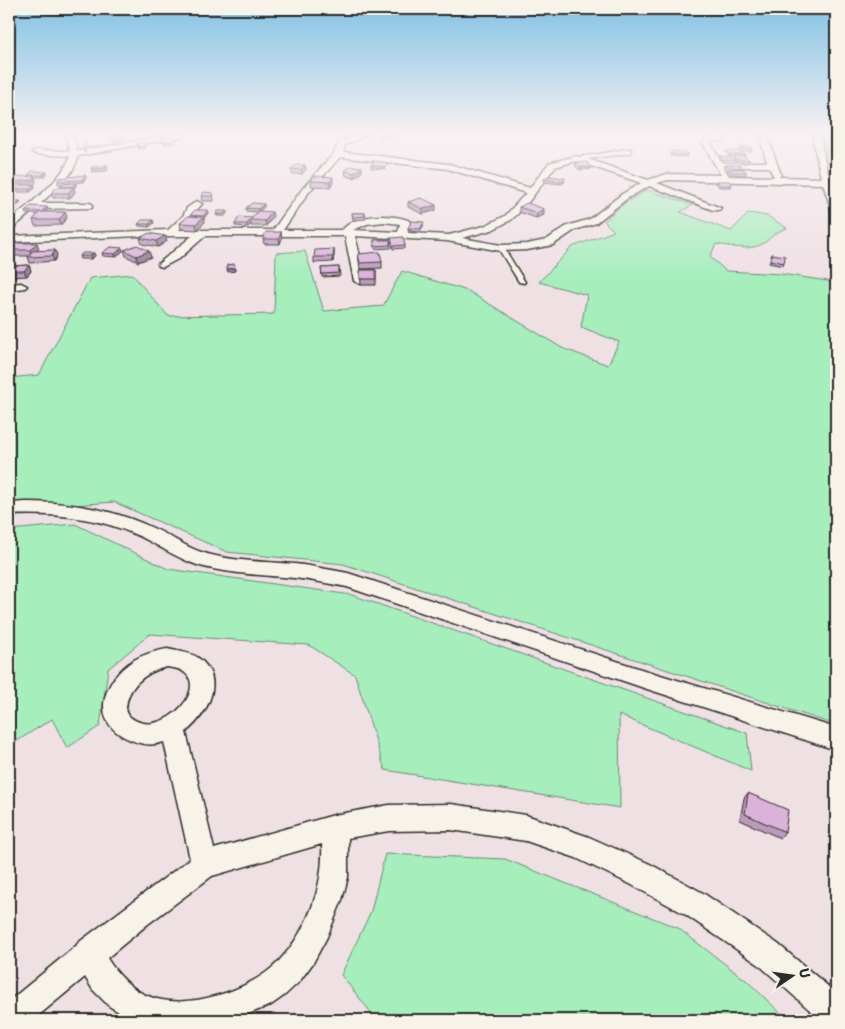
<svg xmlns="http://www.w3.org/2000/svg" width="845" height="1029" viewBox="0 0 845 1029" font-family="'Shantell Sans',sans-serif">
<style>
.green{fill:#a6eebc;stroke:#688c74}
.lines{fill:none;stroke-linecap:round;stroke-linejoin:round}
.lane-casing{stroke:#2b2b2b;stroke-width:3}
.street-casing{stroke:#2b2b2b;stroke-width:3}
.lane{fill:#f7f3e8;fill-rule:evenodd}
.street{fill:#f7f3e8;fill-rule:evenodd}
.wall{fill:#bc9abb;stroke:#2b2b2b}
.shaded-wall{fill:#997d99;stroke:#2b2b2b}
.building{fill:#dbb3da;stroke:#2b2b2b}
</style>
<rect width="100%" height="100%" fill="#efe0e4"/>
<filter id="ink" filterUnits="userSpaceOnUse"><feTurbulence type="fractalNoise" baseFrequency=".02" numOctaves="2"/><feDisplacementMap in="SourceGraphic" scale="10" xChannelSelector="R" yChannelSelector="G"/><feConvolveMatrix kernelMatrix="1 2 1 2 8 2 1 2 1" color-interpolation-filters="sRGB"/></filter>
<g filter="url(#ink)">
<path class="green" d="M 823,135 L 836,135 L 836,196 Z
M 647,190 L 693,205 L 680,212 L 731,231 L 749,213 L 767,216 L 787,228 C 772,233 771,240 760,245 C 747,251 730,246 716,244 L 710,257 L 726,271 L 781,274 L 834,282 L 836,300 L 836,725 L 343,564 L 227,552 L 114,502 L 9,510 L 9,378 L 39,375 L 90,278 L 132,274 L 168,316 L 274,314 L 276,253 L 305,251 L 324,311 L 383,306 L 402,271 L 468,291 L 562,348 L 608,365 L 619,342 L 581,327 L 587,295 L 539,282 L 572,247 L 614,231 L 604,221 L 626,202 Z
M 75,524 L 168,569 L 352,595 L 747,733 L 751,771 L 619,715 L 620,808 L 385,770 L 355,675 L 309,645 L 150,634 L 108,669 L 100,726 L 67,748 L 52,719 L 9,746 L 9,530 Z
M 385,854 L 505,859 L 678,928 L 747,981 L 788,1020 L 377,1020 L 341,975 L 371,911 Z"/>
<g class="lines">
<g class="lane-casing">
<path id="lane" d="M 501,246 L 504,248 L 525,282 L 524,283 L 519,282 L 498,248 Z"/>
</g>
<g class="street-casing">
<path id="street" d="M 65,135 L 73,135 L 77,151 L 171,135 L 187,135 L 183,137 L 78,156 C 75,175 54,191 41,203 L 89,203 L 92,204 L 92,208 L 35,209 L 13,228 L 9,229 L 9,221 C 27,206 64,179 70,156 L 36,154 L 32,152 L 36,150 L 70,151 Z
M 357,135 L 367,135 L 345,145 L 343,152 L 449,164 L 530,188 L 549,163 L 576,156 L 580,157 L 628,149 L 631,149 L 631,153 L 588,159 L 648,180 L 667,174 L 721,175 L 703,144 L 706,137 L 716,137 L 715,135 L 723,135 L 727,139 L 723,141 L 712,141 L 711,144 L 721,162 L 767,162 L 759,135 L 767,135 L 781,175 L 779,177 L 821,178 L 812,135 L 820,135 L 826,167 L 836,195 L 836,211 L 831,208 L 823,184 L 668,180 L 657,183 L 721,208 L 719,210 L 713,210 L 649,186 L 628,198 L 596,223 L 575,230 L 553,245 L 527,250 L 501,251 L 447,241 L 355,236 L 366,281 L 360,284 L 354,281 L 345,236 L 205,236 L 180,258 L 163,267 L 159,266 L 158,264 L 192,236 L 140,236 L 9,242 L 9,236 L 168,230 L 183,216 L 187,208 L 197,201 L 202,204 L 179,230 L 273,230 L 303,188 L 334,153 L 339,142 ZM 340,157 L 448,169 L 526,193 L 505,216 L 484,226 L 449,235 L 408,233 L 410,222 L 408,220 C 389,214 357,213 342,230 L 283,230 L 309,192 ZM 576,161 L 641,183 L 622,194 L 590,219 L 567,226 L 546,240 L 527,244 L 501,245 L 462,238 L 492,230 L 511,220 L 523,209 L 555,167 ZM 724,167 L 769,167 L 774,177 L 729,176 ZM 384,222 L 400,224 L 398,232 L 353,230 L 367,224 Z
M 21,283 L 27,286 L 25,288 L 9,290 L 9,284 Z
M 26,502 C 70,502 113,509 153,528 C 169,535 184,546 201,552 C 231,562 264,561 295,564 C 313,566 330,570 348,573 L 644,670 L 836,728 L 836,750 L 644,688 L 347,587 C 330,584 312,580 294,578 C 263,575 231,574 200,566 C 178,559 160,546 139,536 C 97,517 54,513 9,515 L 9,503 Z
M 167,649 C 176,651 189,652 197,657 C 227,678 208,714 186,732 L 214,849 L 334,815 L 389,805 L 451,804 L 526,815 L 589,837 L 650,864 L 703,893 L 778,944 L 836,993 L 836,1020 L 821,1020 L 758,964 L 683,913 L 630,884 L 576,858 L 526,841 L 451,830 L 389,831 L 348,838 L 348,877 L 342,900 L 327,937 L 313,963 L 299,982 L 285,995 L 271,1005 L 233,1020 L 132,1020 L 109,1006 L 93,990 L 85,977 L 33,1020 L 9,1020 L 9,1001 L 76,946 L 78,943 L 190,859 L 164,742 C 153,746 142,745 131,740 C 88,724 102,680 134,660 C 144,654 156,651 167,649 ZM 167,667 C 172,668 178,668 182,671 C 213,688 156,747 126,713 C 125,688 144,672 167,667 ZM 322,844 C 324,886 308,931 278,962 C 252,990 185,1012 148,996 C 132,990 116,973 107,958 L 148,924 L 212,876 Z"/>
</g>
<use href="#lane" class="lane"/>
<use href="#street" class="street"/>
</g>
<path class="wall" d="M 378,135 L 397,135 L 393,138 L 378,136 Z
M 740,148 L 752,149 L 751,151 L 740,151 Z
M 726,151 L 745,154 L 744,156 L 749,160 L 748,163 L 738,163 L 734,158 L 735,156 L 729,156 L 726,153 Z
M 670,154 L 687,155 L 686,157 L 670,156 Z
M 720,156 L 735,160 L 735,163 L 722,162 L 720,159 Z
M 576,163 L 591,169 L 580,170 L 575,166 Z
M 305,165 L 306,170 L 302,174 L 292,174 L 291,169 Z
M 371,165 L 388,165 L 384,169 L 371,168 Z
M 725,165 L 742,168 L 742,169 L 746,172 L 746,175 L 731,174 L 729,171 L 729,170 L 726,170 L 724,167 Z
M 345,171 L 362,172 L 354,178 L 346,176 Z
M 47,172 L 47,174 L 43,177 L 35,177 L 36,181 L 34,185 L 35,188 L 30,192 L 12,192 L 11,189 L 15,186 L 13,182 L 28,176 L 28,175 Z
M 85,175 L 86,178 L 83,182 L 75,183 L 76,185 L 74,189 L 75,192 L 70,198 L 53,198 L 51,193 L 71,183 L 58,184 L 58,181 Z
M 544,179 L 565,181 L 562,184 L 544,182 Z
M 311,181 L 333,182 L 330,187 L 311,186 Z
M 717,181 L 732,185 L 731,187 L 719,187 L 716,183 Z
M 213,193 L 214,201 L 202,201 L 201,196 Z
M 9,200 L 21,203 L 15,207 L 9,206 Z
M 408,202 L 436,210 L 423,214 L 408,207 Z
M 264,207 L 259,211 L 273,217 L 266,226 L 251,226 L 251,223 L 248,227 L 235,226 L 235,224 L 252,218 L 257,212 L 246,211 L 246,208 Z
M 519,207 L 544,215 L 536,218 L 519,212 Z
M 48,209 L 45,212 L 65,212 L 67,217 L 61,225 L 35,226 L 33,220 L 38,214 L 26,214 L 25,211 Z
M 208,210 L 208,213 L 204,218 L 205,222 L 197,230 L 181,229 L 180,223 L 190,216 L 190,215 Z
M 227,211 L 227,213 L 225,216 L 217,216 L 216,214 Z
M 352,213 L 365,213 L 366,219 L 353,220 Z
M 154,223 L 149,227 L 139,226 L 138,224 Z
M 424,225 L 420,232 L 408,231 L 408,228 Z
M 281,232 L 282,238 L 280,244 L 264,244 L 263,239 Z
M 165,236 L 167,241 L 158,247 L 142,244 L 140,238 Z
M 391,238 L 405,245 L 405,248 L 393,249 Z
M 374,240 L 390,240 L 391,248 L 375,249 Z
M 39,248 L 37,251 L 55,250 L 57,255 L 54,261 L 30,263 L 28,257 L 29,256 L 13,256 L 10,250 Z
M 122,248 L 123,251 L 115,257 L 103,256 L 102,253 Z
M 334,249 L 334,255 L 333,262 L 314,263 L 314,257 Z
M 124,250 L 151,257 L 138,262 L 126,256 Z
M 94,253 L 95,256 L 91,259 L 80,259 L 79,256 Z
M 358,254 L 382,262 L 382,268 L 360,269 Z
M 772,254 L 784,263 L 783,266 L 769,263 Z
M 29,265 L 31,271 L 27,276 L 9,277 L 9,266 Z
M 339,267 L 340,276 L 322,277 L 321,268 Z
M 360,270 L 376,270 L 376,285 L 361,285 Z
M 748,793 L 785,832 L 780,838 L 740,820 L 744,798 Z"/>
<path class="shaded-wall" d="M 124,137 L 125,139 L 114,142 L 113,140 Z
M 175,141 L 176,143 L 163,144 L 162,142 Z
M 145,146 L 146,148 L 138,149 L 138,147 Z
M 388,163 L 388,165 L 384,169 L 384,167 Z
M 107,165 L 108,168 L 107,171 L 92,172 L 91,169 Z
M 305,165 L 306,170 L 302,174 L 301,170 Z
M 362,167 L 362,172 L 354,178 L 354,173 Z
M 580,167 L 591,167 L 591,169 L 580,170 Z
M 47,172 L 47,174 L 43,177 L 42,175 Z
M 85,175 L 86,178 L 83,182 L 82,180 Z
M 34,176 L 36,181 L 34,185 L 35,188 L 30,192 L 29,189 L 15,187 L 13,182 Z
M 333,177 L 333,182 L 330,187 L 330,182 Z
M 75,183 L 76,185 L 74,189 L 75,192 L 70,198 L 68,193 Z
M 20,201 L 21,203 L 15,207 L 14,204 Z
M 264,204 L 264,207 L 258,212 L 258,209 Z
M 436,205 L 436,210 L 423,214 L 423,209 Z
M 15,207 L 16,210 L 11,212 L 10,210 Z
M 47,207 L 48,209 L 42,214 L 41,212 Z
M 544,209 L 544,215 L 536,218 L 537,213 Z
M 208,210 L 208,213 L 204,218 L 205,222 L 197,230 L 196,224 L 203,218 L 203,216 Z
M 65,212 L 67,217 L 61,225 L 59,220 Z
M 272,212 L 273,217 L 266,226 L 265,221 Z
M 153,220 L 154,223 L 149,227 L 149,224 Z
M 250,220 L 251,223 L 248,227 L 247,224 Z
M 281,232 L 282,238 L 280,244 L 279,239 Z
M 165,236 L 167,241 L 158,247 L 156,241 Z
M 37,243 L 39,248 L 32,256 L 30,250 Z
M 122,248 L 123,251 L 115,257 L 115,254 Z
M 334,249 L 334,255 L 333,262 L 333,257 Z
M 55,250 L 57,255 L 54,261 L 52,256 Z
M 149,251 L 151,257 L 138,262 L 136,256 Z
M 94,253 L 95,256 L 91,259 L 90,256 Z
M 29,265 L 31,271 L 27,276 L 24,271 Z
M 235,268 L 235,271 L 228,272 L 227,269 Z
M 10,297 L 13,303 L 9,312 L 9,300 Z"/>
<path class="building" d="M 121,135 L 124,137 L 113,140 L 109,137 Z
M 174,137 L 175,141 L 162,142 L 162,138 Z
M 145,142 L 145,146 L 138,147 L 137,143 Z
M 87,143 L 85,153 L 84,153 L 83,144 Z
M 740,146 L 750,146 L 752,149 L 740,148 Z
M 671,151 L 687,152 L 687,155 L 671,154 Z
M 726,151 L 741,151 L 745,154 L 730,154 Z
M 735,155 L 745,156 L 749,160 L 739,160 Z
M 720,156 L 732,157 L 735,160 L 723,160 Z
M 375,161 L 388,163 L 384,167 L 371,165 Z
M 587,162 L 591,167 L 580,167 L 576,163 Z
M 107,165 L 107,168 L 91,169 L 92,167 Z
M 296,165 L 305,165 L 301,170 L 291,169 Z
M 725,165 L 740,165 L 742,168 L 727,167 Z
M 350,166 L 362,167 L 354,173 L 345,171 Z
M 730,169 L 744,169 L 746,172 L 732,172 Z
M 32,171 L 47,172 L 42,175 L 28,175 Z
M 85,175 L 82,180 L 58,181 L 59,178 Z
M 34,176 L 33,180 L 13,182 L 16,177 Z
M 315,176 L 333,177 L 330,182 L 311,181 Z
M 547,176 L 565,178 L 563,182 L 544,179 Z
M 717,181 L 729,181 L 732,185 L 720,185 Z
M 75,183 L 74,186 L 61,187 L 62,184 Z
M 17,185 L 34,185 L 29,189 L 11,189 Z
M 57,187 L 73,187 L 68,193 L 51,193 Z
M 204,192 L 213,193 L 213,196 L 201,196 Z
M 421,198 L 436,205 L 423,209 L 408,202 Z
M 9,200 L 20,201 L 14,204 L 9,204 Z
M 252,203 L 264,204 L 258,209 L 246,208 Z
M 527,203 L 544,209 L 537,213 L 519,207 Z
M 9,206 L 15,207 L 10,210 L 9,209 Z
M 31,206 L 47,207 L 41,212 L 25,211 Z
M 195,210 L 208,210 L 203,216 L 190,215 Z
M 218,211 L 227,211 L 224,214 L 216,214 Z
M 258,211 L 272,212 L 265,221 L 250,220 Z
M 40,212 L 65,212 L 59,220 L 33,220 Z
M 352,213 L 365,213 L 365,216 L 353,217 Z
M 188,216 L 204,217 L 196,224 L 180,223 Z
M 239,217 L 252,218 L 247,224 L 235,224 Z
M 142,220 L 153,220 L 149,224 L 138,224 Z
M 412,221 L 424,222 L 420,229 L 408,228 Z
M 266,232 L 281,232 L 279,239 L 263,239 Z
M 149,233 L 165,236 L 156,241 L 140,238 Z
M 403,237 L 405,245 L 393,246 L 391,238 Z
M 374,240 L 390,240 L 390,245 L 374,246 Z
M 17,243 L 37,243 L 30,250 L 10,250 Z
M 137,245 L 149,251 L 136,256 L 124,250 Z
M 110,247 L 122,248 L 115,254 L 102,253 Z
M 334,249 L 333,257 L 314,257 L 315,250 Z
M 55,250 L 52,256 L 28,257 L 32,251 Z
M 380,252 L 382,262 L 360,263 L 358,254 Z
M 83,253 L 94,253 L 90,256 L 79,256 Z
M 772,254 L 785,256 L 784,263 L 770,260 Z
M 234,264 L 235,268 L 227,269 L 227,265 Z
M 29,265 L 24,271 L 9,271 L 9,266 Z
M 339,267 L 339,273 L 322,274 L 321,268 Z
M 360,270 L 376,270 L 376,279 L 360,279 Z
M 748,793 L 788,810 L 785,832 L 745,814 Z"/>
</g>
<linearGradient id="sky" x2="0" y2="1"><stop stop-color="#81c2e4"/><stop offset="0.48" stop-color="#f8f1f3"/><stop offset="1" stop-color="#f8f1f3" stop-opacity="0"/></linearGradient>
<rect width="845" height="279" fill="url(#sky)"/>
<rect width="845" height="1029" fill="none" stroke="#f7f3e8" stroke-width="30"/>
<rect x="15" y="15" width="815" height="999" fill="none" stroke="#2b2b2b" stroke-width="2" filter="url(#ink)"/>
<g transform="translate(792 976) rotate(77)" stroke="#f7f3e8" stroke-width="4" paint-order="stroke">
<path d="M0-4L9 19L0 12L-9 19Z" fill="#2b2b2b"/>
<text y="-8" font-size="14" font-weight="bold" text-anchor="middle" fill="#2b2b2b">U</text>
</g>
</svg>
